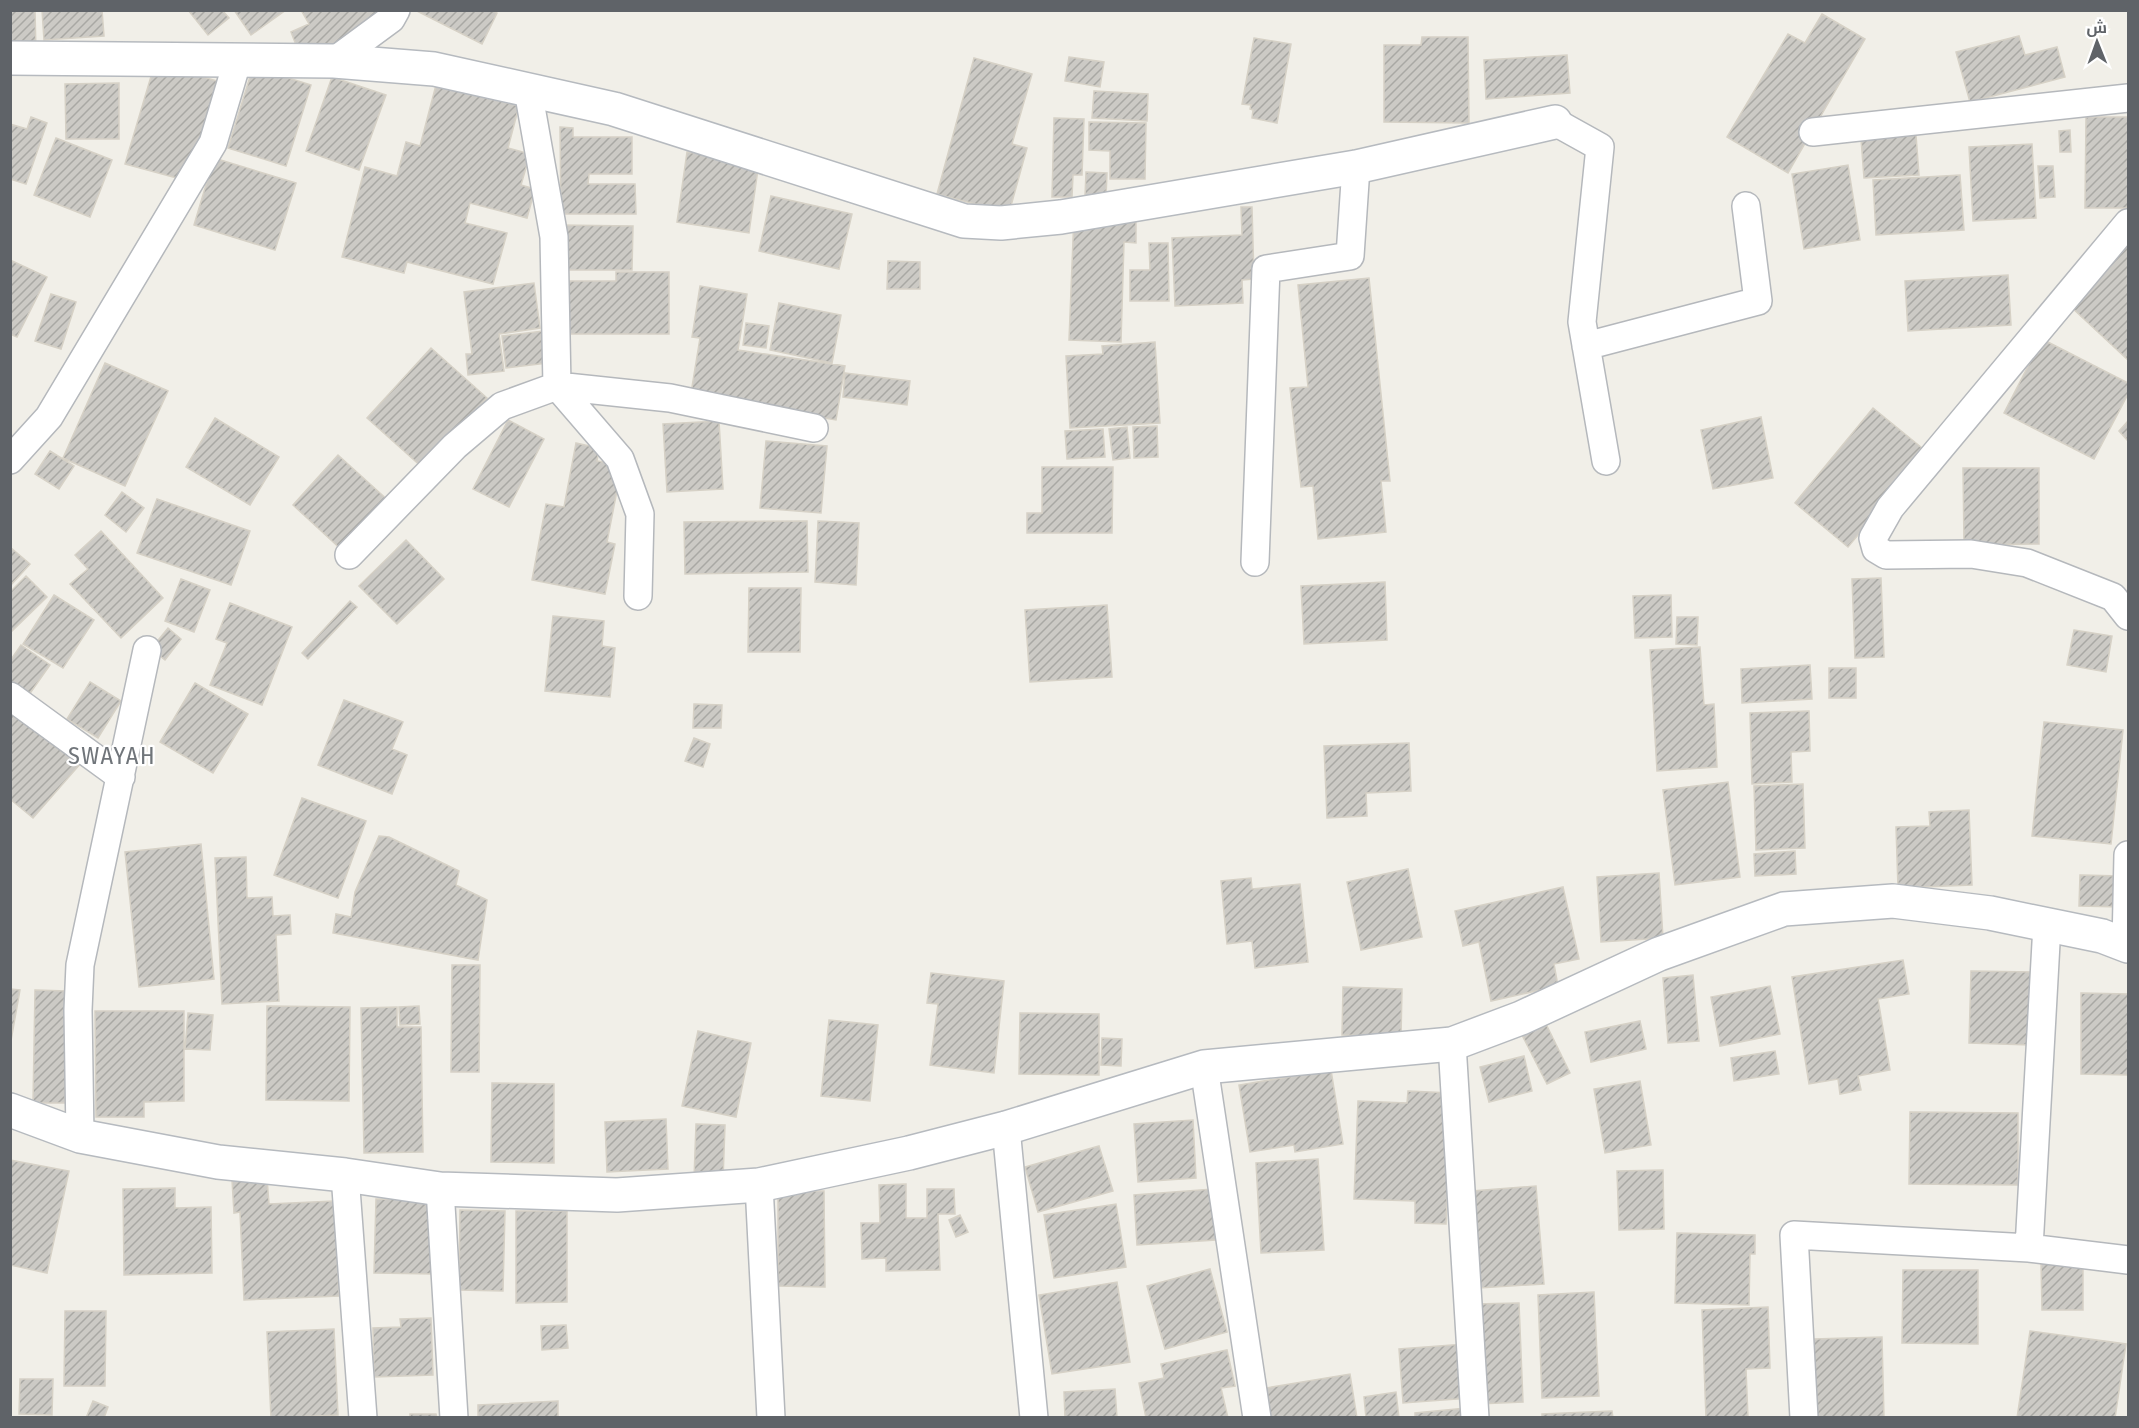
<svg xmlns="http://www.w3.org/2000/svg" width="2139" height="1428" viewBox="0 0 2139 1428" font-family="'Fira Sans Condensed',Cairo,sans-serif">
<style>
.building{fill:url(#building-hatch);stroke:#d6d1c6;stroke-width:1.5}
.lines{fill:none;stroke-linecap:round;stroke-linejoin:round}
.street-casing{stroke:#b5b8bc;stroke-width:30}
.secondary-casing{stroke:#b6babf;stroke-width:36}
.street{stroke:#fff;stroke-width:27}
.secondary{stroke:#fff;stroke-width:33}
.labels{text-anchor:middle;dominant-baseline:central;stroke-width:4.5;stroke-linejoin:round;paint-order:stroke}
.quarter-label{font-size:24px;letter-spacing:1.5px;fill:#70757a;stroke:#fff}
</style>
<defs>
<pattern id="building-hatch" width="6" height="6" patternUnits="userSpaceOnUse" patternTransform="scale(1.5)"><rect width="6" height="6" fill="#cccac5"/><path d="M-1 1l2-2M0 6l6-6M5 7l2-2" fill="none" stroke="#a9a8a4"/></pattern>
</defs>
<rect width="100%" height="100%" fill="#f1efe8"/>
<path class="building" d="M 10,10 L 35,10 L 36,53 L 10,54 Z
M 42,10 L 102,10 L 104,36 L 44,40 Z
M 188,10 L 222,10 L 229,18 L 208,35 Z
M 234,10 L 286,10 L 251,35 Z
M 301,10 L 388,10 L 347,44 L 299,53 L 291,32 L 309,24 Z
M 415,10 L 491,10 L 497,13 L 482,44 Z
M 1822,14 L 1865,39 L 1788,173 L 1727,137 L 1788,34 L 1805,43 Z
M 2019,36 L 2025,55 L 2057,47 L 2065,77 L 1970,102 L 1956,52 Z
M 1422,37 L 1468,37 L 1469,123 L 1384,122 L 1384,45 L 1421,45 Z
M 1254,38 L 1291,44 L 1277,123 L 1252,118 L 1253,110 L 1250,109 L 1251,105 L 1242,104 Z
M 1567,55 L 1570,93 L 1486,99 L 1484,60 Z
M 1069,57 L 1104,62 L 1100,87 L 1065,81 Z
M 974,58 L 1032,74 L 1012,144 L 1027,148 L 1009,213 L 937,194 Z
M 155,63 L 217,81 L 188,181 L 125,164 Z
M 253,67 L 311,85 L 286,166 L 228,148 Z
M 332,77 L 386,95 L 359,170 L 306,151 Z
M 119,83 L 119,139 L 66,139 L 65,84 Z
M 436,85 L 519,106 L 508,148 L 530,154 L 521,185 L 535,189 L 527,218 L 470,203 L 465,223 L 507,233 L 493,284 L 407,262 L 404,273 L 342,257 L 365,167 L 397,176 L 406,142 L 420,146 Z
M 1094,91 L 1148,94 L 1147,121 L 1092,118 Z
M 31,117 L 47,123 L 26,184 L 10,179 L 10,124 L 27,129 Z
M 2086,117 L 2128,117 L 2128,208 L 2085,208 Z
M 1054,118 L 1084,119 L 1082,175 L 1073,175 L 1072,197 L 1052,197 Z
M 1089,122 L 1146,123 L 1145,179 L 1110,179 L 1110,151 L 1089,150 Z
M 560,127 L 573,128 L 573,137 L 632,137 L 632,174 L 589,174 L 588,184 L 635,184 L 636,214 L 561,214 Z
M 2070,130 L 2071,152 L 2060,152 L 2059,131 Z
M 1916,135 L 1919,175 L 1864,178 L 1861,139 Z
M 56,138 L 112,160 L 90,217 L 34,195 Z
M 2032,144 L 2036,218 L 1973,221 L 1969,147 Z
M 687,152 L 759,162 L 749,233 L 677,222 Z
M 214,158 L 296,183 L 275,250 L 194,225 Z
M 1848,165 L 1860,240 L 1804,249 L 1792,174 Z
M 2038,166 L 2053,166 L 2055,197 L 2040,198 Z
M 1086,172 L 1107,173 L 1106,197 L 1085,196 Z
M 1960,175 L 1964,230 L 1876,235 L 1873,180 Z
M 771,196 L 852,214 L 839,269 L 759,251 Z
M 1241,207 L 1252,207 L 1254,279 L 1242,280 L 1243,303 L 1175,306 L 1172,238 L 1242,235 Z
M 1074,215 L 1136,218 L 1136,243 L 1124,242 L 1121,342 L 1069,340 Z
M 557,225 L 633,226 L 632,270 L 556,270 Z
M 1149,243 L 1168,243 L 1169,301 L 1130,301 L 1130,270 L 1150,270 Z
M 2128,243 L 2128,360 L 2070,306 Z
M 10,260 L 47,277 L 17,337 L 10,334 Z
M 888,261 L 920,262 L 920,289 L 887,289 Z
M 616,272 L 669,272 L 669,334 L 567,334 L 567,281 L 616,281 Z
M 2008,275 L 2011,325 L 1908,331 L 1905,281 Z
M 1369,278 L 1390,481 L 1381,481 L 1386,532 L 1318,539 L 1313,486 L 1301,487 L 1290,388 L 1308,387 L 1298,285 Z
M 534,283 L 540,328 L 499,334 L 504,371 L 468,375 L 466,354 L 472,354 L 464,292 Z
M 700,286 L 747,294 L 738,350 L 845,366 L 836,420 L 718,401 L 691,393 L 700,338 L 692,337 Z
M 51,294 L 76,302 L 61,349 L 35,341 Z
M 779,303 L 841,315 L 832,363 L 770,350 Z
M 746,323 L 769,326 L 766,348 L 743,345 Z
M 543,331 L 547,363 L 506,368 L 502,336 Z
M 2042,339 L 2128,383 L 2128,394 L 2094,459 L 2004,413 Z
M 1155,342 L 1160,423 L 1070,428 L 1066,356 L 1103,354 L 1102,346 Z
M 431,348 L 487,398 L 424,469 L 367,418 Z
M 105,363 L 168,391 L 125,486 L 63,458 Z
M 845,373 L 910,381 L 907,405 L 843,397 Z
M 1873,408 L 1927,452 L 1848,547 L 1795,503 Z
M 1761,417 L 1773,478 L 1713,489 L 1701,430 Z
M 215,418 L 279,457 L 250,505 L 186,467 Z
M 508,420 L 544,439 L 509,507 L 473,489 Z
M 719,421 L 723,489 L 667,492 L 663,424 Z
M 2128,421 L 2128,441 L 2119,431 Z
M 1157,426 L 1158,457 L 1134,458 L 1133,427 Z
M 1127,427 L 1130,458 L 1113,460 L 1109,429 Z
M 1103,429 L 1105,457 L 1067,459 L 1065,431 Z
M 766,441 L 827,446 L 821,513 L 760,508 Z
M 576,443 L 599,448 L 597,461 L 622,465 L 607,542 L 615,544 L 605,594 L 532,580 L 546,504 L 564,507 Z
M 50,451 L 74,466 L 59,489 L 35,474 Z
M 338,455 L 391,503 L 345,553 L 293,505 Z
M 1042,467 L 1113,467 L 1112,533 L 1027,533 L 1027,513 L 1042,513 Z
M 1963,468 L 2039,468 L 2039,544 L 1964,545 Z
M 122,492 L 144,508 L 126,532 L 105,515 Z
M 157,499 L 250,531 L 231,585 L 137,553 Z
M 807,521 L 808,572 L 685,574 L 684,522 Z
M 818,521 L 859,523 L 856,585 L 815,582 Z
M 101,531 L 163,598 L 121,638 L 70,584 L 88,569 L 75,555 Z
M 406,540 L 444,579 L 397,624 L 359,586 Z
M 10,547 L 30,564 L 10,586 Z
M 26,576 L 47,597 L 10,633 L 10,592 Z
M 1881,578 L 1884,657 L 1855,658 L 1852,579 Z
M 181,579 L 210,590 L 194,632 L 165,621 Z
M 1385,582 L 1387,640 L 1304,644 L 1301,586 Z
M 749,588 L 801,588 L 800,652 L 748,652 Z
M 54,595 L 94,620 L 63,668 L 23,644 Z
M 1671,595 L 1672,637 L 1635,638 L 1633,596 Z
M 350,601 L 357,607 L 308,659 L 302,653 Z
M 230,603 L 292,627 L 262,705 L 210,685 L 227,643 L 216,639 Z
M 1107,605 L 1112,677 L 1030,682 L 1025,610 Z
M 553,616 L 604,621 L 602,646 L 615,648 L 610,697 L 545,691 Z
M 1677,617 L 1698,617 L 1697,645 L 1676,644 Z
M 168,628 L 181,639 L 165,660 L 151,649 Z
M 2074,630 L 2112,636 L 2106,672 L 2067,665 Z
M 21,645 L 50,665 L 24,702 L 10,693 L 10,661 Z
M 1700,647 L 1704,705 L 1714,704 L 1717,767 L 1657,771 L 1650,650 Z
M 1810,665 L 1812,699 L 1742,703 L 1741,669 Z
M 1829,668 L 1856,668 L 1856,698 L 1829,698 Z
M 90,682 L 121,701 L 98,738 L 67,719 Z
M 195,683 L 248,714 L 213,773 L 160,742 Z
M 344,700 L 403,722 L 392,749 L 407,755 L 392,794 L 318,765 Z
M 10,702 L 81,763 L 33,818 L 10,799 Z
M 694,704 L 722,705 L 721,728 L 693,728 Z
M 1809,711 L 1810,751 L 1791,752 L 1792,782 L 1752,784 L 1750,713 Z
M 2044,722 L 2123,730 L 2111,844 L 2032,836 Z
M 694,738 L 710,744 L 703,767 L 685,761 Z
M 1409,743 L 1411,791 L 1366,793 L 1367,816 L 1327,818 L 1324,746 Z
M 1728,782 L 1740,877 L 1675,885 L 1663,790 Z
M 1803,784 L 1805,848 L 1756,850 L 1754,786 Z
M 302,798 L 366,821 L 338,898 L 274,875 Z
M 1969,810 L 1972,885 L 1898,888 L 1896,827 L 1930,826 L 1929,812 Z
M 379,836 L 389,837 L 459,871 L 456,885 L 487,900 L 478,960 L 333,933 L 336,914 L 351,917 L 355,892 Z
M 201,844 L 214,979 L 139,987 L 125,852 Z
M 1795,851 L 1796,874 L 1755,876 L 1754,854 Z
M 246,857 L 247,898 L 272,897 L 273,916 L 290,915 L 291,934 L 276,935 L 279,1001 L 222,1004 L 215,858 Z
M 1408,869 L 1422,937 L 1361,950 L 1347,882 Z
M 1659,873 L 1663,938 L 1601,942 L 1597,877 Z
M 2080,875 L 2122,876 L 2122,907 L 2079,906 Z
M 1251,878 L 1252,889 L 1300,884 L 1308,962 L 1255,968 L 1252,941 L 1227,944 L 1221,881 Z
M 1563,887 L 1579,959 L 1554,964 L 1558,986 L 1491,1001 L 1479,942 L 1463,946 L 1455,911 Z
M 1903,960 L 1909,994 L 1878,999 L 1890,1070 L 1858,1076 L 1861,1090 L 1840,1094 L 1838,1079 L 1809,1084 L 1792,977 Z
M 452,965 L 480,965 L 479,1072 L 451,1072 Z
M 1971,971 L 2032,972 L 2030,1045 L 1969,1043 Z
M 931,973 L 1004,981 L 994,1073 L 930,1065 L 938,1004 L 927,1003 Z
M 1693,975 L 1699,1041 L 1668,1043 L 1663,978 Z
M 1770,986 L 1780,1034 L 1720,1046 L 1711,997 Z
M 1343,987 L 1402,989 L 1401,1037 L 1342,1035 Z
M 10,989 L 20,990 L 10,1046 Z
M 35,990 L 67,991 L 65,1103 L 33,1103 Z
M 2081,993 L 2128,994 L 2128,1075 L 2081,1074 Z
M 267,1006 L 350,1007 L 349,1101 L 266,1100 Z
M 419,1006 L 420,1024 L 400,1025 L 399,1007 Z
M 397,1007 L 397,1027 L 421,1027 L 423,1152 L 364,1153 L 361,1008 Z
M 95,1011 L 184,1011 L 184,1101 L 144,1102 L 144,1117 L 96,1117 Z
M 188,1013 L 213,1015 L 210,1050 L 185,1049 Z
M 1020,1013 L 1099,1014 L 1099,1075 L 1019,1074 Z
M 829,1020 L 878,1025 L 870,1101 L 821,1096 Z
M 1640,1021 L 1646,1049 L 1591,1062 L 1585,1032 Z
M 1546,1024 L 1570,1073 L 1547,1084 L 1522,1035 Z
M 698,1031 L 751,1043 L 736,1117 L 682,1106 Z
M 1102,1038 L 1122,1039 L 1121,1066 L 1101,1065 Z
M 1775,1051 L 1779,1074 L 1734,1081 L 1731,1058 Z
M 1524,1056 L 1532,1091 L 1489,1102 L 1480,1067 Z
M 1331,1070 L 1343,1144 L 1295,1152 L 1294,1145 L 1250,1152 L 1239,1085 Z
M 1640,1081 L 1651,1145 L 1605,1153 L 1594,1089 Z
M 492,1083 L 554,1084 L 554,1163 L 491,1162 Z
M 1408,1091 L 1451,1093 L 1446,1224 L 1415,1223 L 1415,1201 L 1354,1199 L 1358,1101 L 1407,1103 Z
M 1910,1112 L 2018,1113 L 2018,1185 L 1909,1184 Z
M 666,1119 L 668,1169 L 607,1172 L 605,1122 Z
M 1193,1120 L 1196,1178 L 1138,1182 L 1134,1124 Z
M 696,1124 L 725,1125 L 723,1180 L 694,1179 Z
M 1099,1146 L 1113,1191 L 1038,1212 L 1025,1167 Z
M 1318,1159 L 1324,1250 L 1261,1253 L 1256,1163 Z
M 10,1160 L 69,1171 L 47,1273 L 10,1265 Z
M 1663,1170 L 1664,1229 L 1619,1230 L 1617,1171 Z
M 267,1178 L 269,1204 L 334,1201 L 339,1296 L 244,1300 L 240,1212 L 234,1213 L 232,1180 Z
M 906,1184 L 906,1218 L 927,1218 L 927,1189 L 954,1189 L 955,1214 L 938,1214 L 940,1270 L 886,1271 L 886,1258 L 862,1259 L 861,1223 L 880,1223 L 879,1185 Z
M 1536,1186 L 1544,1284 L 1479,1288 L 1472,1191 Z
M 175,1188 L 175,1208 L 211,1207 L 212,1273 L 124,1275 L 123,1189 Z
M 1213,1189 L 1216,1240 L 1137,1245 L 1134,1195 Z
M 778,1191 L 824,1191 L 825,1287 L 778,1286 Z
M 376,1199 L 437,1200 L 435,1274 L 374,1273 Z
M 1116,1204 L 1126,1267 L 1054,1278 L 1044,1215 Z
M 460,1210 L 505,1211 L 503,1291 L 459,1290 Z
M 516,1211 L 567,1211 L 567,1302 L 516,1303 Z
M 960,1215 L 968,1232 L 956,1237 L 949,1220 Z
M 1677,1233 L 1755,1235 L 1755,1254 L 1750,1254 L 1749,1305 L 1675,1303 Z
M 2041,1262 L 2083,1262 L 2083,1310 L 2042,1310 Z
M 1210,1269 L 1227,1332 L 1165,1349 L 1147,1286 Z
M 1903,1270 L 1978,1270 L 1978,1344 L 1902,1343 Z
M 1117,1282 L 1130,1362 L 1052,1374 L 1039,1295 Z
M 1594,1292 L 1599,1396 L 1542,1398 L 1538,1295 Z
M 1519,1303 L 1523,1402 L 1478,1404 L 1475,1304 Z
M 1768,1307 L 1770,1368 L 1746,1369 L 1748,1418 L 1706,1418 L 1702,1310 Z
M 65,1311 L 106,1311 L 105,1386 L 64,1386 Z
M 431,1318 L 433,1375 L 374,1377 L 373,1328 L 401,1327 L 400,1319 Z
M 566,1325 L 568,1348 L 542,1350 L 541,1326 Z
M 334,1329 L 338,1415 L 271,1418 L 267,1332 Z
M 2030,1331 L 2126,1344 L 2115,1418 L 2017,1418 Z
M 1882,1337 L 1884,1418 L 1816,1418 L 1814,1339 Z
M 1465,1344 L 1470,1398 L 1403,1403 L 1399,1349 Z
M 1227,1350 L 1235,1386 L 1221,1388 L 1228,1418 L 1146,1418 L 1139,1383 L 1164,1378 L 1161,1364 Z
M 1350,1374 L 1357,1418 L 1264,1418 L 1260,1389 Z
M 20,1379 L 53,1379 L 52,1415 L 19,1414 Z
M 1115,1389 L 1117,1418 L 1065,1418 L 1064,1392 Z
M 1396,1392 L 1399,1418 L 1366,1418 L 1364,1397 Z
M 93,1401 L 108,1407 L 104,1418 L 86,1418 Z
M 558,1401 L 558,1418 L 478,1418 L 478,1405 Z
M 1466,1408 L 1467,1418 L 1415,1418 L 1415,1413 Z
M 1612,1411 L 1613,1418 L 1542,1418 L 1542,1414 Z
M 410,1414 L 436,1414 L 437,1418 L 410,1418 Z"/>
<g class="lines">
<g class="street-casing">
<path id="street" d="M 334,61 L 391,19 L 396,10
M 528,90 L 554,237 L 557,386 L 620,459 L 640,514 L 638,596
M 1555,122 L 1600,147 L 1582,322 L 1606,461
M 1813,132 L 2128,98
M 2128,223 L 1890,508 L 1873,538 L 1876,549 L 1886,555 L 1971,554 L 2027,563 L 2113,597 L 2128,616
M 1586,346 L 1758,301 L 1746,206
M 10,460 L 49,417 L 213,143 L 238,59
M 349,555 L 455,446 L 502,406 L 557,386 L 670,398 L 814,428
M 1255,562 L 1266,269 L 1350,256 L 1356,167
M 10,696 L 121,777
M 2126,945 L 2128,855
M 1452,1044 L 1475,1418
M 1204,1067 L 1257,1418
M 1006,1128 L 1034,1418
M 80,1136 L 78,1010 L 80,965 L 147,650
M 345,1175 L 363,1418
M 759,1185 L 771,1418
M 440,1189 L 454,1418
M 2029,1248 L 2047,925
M 1804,1418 L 1794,1235 L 2029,1248 L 2128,1260"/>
</g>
<g class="secondary-casing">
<path id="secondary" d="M 10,58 L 334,61 L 434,69 L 614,109 L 964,221 L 1001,223 L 1061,217 L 1356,167 L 1555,122
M 10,1110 L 80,1136 L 218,1162 L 345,1175 L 440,1189 L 617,1195 L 759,1185 L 909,1153 L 1006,1128 L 1204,1067 L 1452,1044 L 1521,1018 L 1659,954 L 1784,909 L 1893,901 L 1990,913 L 2102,936 L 2128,946"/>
</g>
<use href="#street" class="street"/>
<use href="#secondary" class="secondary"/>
</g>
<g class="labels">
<g class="quarter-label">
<text x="112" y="756">SWAYAH</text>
</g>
</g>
<rect width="2139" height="1428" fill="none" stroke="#5f6368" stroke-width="24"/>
<g transform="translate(2097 42) rotate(359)" stroke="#ffffff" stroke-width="4.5" paint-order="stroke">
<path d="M0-4.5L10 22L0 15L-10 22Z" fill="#5f6368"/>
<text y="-9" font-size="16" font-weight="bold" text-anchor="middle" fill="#5f6368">ش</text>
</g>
</svg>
